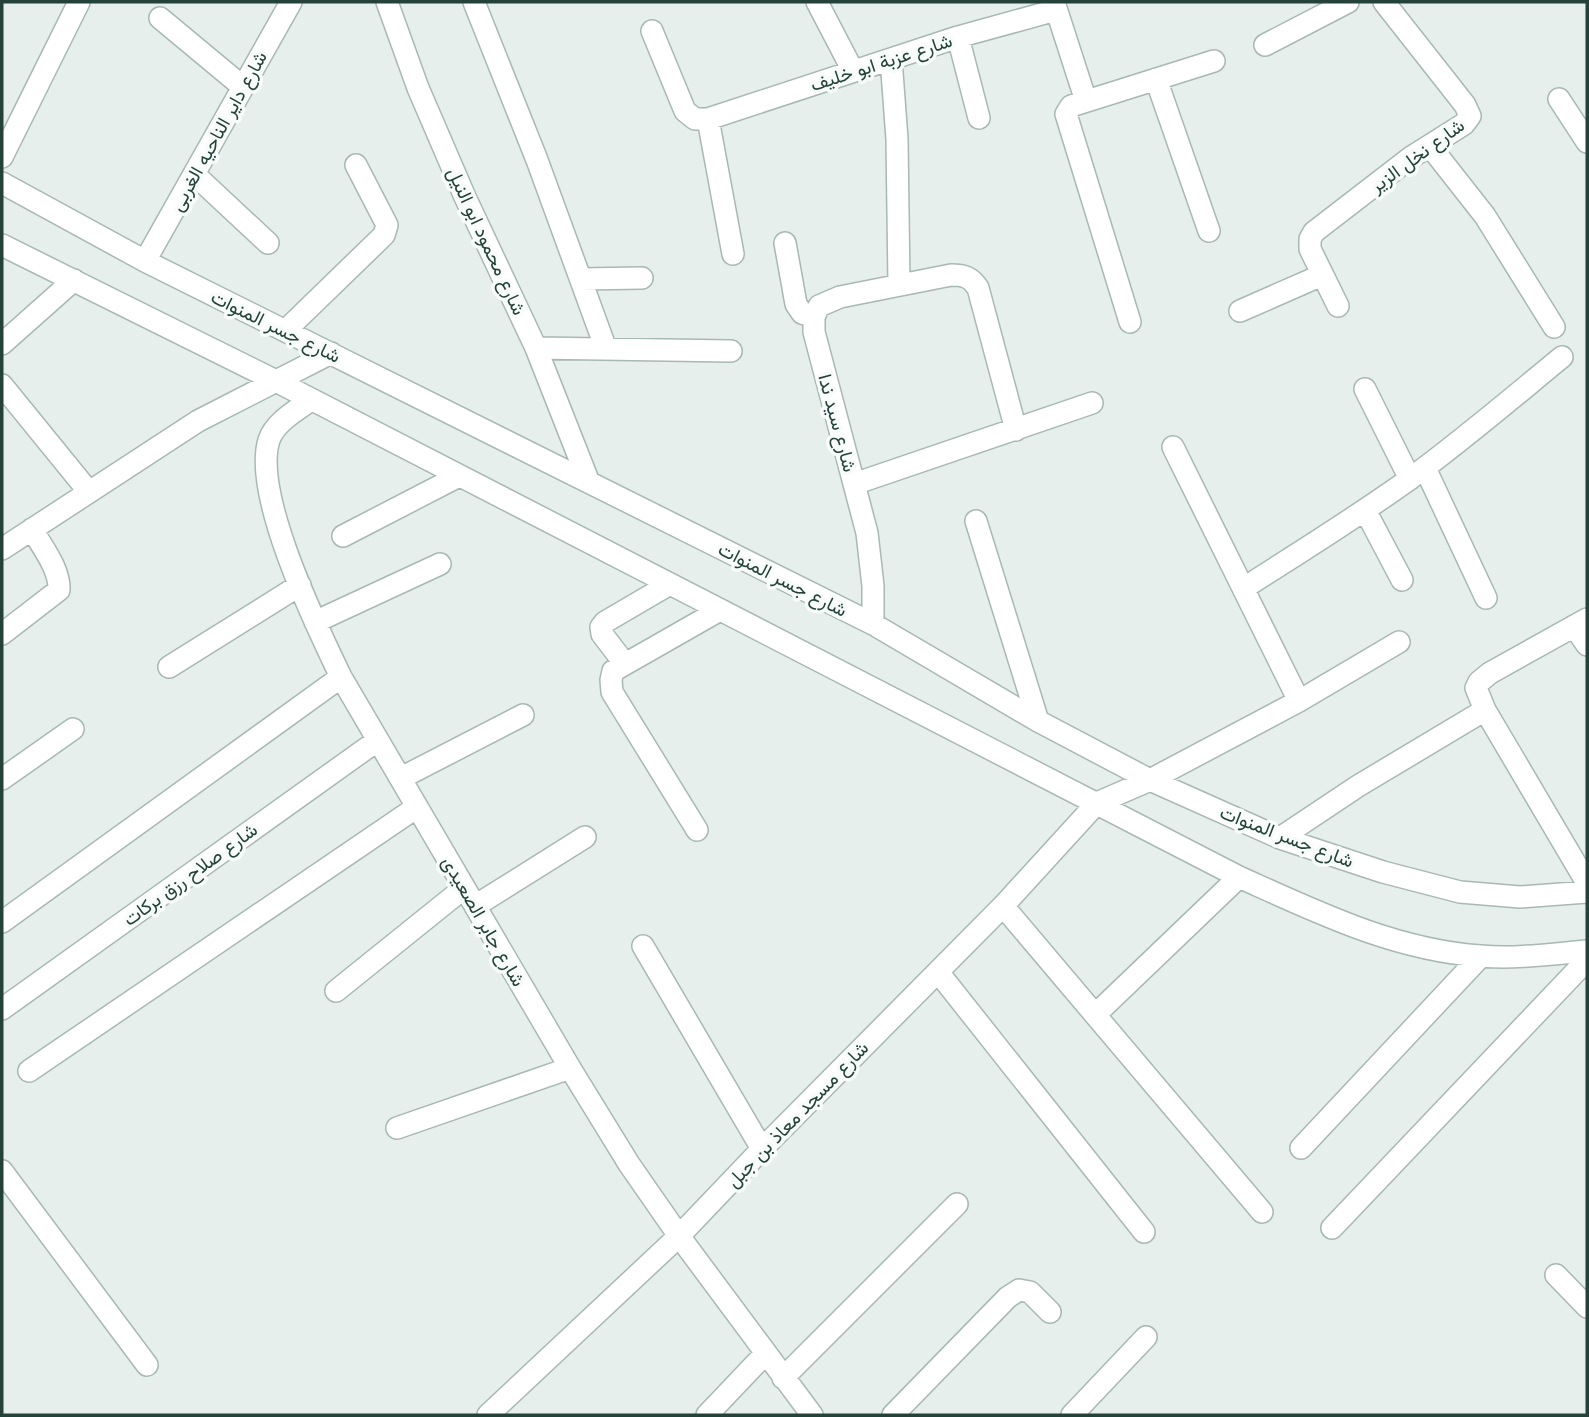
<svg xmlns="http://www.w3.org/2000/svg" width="1589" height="1417" viewBox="0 0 1589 1417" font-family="Quicksand,Vazirmatn,sans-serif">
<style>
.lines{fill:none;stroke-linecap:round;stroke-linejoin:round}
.minor-casing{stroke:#a8b8b2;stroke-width:24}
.minor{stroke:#fff;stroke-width:21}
.labels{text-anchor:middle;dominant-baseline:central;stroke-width:7;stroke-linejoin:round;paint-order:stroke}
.street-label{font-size:19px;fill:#24423a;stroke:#f7fbf9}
</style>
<rect width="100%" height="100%" fill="#e6efeb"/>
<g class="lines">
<g class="minor-casing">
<path id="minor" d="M 387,2 L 418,88 L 465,197 L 536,348 L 588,480
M 474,2 L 537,160 L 606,349
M 817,2 L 853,71
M 1054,2 L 1086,101
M 160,18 L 243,87
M 652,31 L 685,111 L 695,119 L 708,119 L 958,37 L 1056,10
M 958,37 L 979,118
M 1265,45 L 1348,2
M 891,59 L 897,139 L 899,285
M 1156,79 L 1209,231
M 1559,99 L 1587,142
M 708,119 L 733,254
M 1430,146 L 1485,216 L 1554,327
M 2,157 L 79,2
M 194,174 L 268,243
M 2,183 L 145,261 L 873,624 L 1038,721 L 1150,780 L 1280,838 L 1383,872 L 1460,892 L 1520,897 L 1587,892
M 785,243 L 796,304 L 802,313 L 814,317
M 2,245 L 274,380 L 1239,877 C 1317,912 1394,950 1481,956 C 1516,959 1552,954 1587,951
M 145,261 L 291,2
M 581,279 L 642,278
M 1338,306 L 1310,249 L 1310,239 L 1314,232 L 1410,158 L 1464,124 L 1470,116 L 1465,105 L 1384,2
M 1240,311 L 1322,275
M 1130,322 L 1066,114 L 1071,106 L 1214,61
M 286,330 L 384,235 L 387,225 L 356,165
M 2,344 L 74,280
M 536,348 L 731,351
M 2,385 L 89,492
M 1365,389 L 1410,479
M 311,400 C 297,410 275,422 269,440 C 252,494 316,625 341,677 L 570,1068 L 629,1164 L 679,1236 L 812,1415
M 1173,447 L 1299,701
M 1425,468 L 1486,598
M 854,484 L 1092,403
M 1365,510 L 1402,580
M 976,521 L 1038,721
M 343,536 L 459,476
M 2,549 L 198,421 L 331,353
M 1244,588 C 1300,552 1357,517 1411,478 C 1463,440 1512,398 1562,357
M 1587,619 L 1490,673 L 1479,682 L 1476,688 L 1485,710 L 1587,883
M 315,622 L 440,564
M 873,624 L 873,586 L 867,533 L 814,332 L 814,317 L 819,306 L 840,297 L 951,275 C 964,275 971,277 978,288 L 1016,430
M 1574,626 L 1587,645
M 2,634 L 59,590 C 60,569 42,547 32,529
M 625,664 L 602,634 L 601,627 L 605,622 L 670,584
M 169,667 L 300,585
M 401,778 L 523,715
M 2,779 L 73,729
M 697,830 L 612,692 L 611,680 L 613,671 L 720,610
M 1280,838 L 1358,786 L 1485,710
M 475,906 L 585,837
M 1003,906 L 1262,1212
M 2,922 L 341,677
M 643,946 L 762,1149
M 938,972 L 1144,1232
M 336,991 L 464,888
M 2,1009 L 378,740
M 1096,1014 L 1239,877
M 29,1071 L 417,807
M 397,1128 L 570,1068
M 1301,1148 L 1481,956
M 2,1171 L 147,1365
M 1332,1228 L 1587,960
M 1556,1275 L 1587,1307
M 783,1378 L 957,1204
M 488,1415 L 679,1236 L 762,1149 L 1003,906 L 1097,803 L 1150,780 L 1299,701 L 1399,642
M 707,1415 L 766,1353
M 893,1415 L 1008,1297 L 1019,1290 L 1030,1292 L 1050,1312
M 1072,1415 L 1146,1337"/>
</g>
<use href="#minor" class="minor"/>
</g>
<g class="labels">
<g class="street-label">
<text transform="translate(881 62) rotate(-18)">شارع عزبة ابو خليف</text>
<text transform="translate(218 131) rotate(-61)">شارع داير الناحيه الغربى</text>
<text transform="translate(1417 155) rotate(-36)">شارع نخل الزير</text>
<text transform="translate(487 241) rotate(65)">شارع محمود ابو النيل</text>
<text transform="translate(276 326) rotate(26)">شارع جسر المنوات</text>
<text transform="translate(838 423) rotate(75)">شارع سيد ندا</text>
<text transform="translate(783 579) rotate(27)">شارع جسر المنوات</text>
<text transform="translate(1287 836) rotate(21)">شارع جسر المنوات</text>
<text transform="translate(190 874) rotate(-36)">شارع صلاح رزق بركات</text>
<text transform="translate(484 921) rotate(60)">شارع جابر الصعيدى</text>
<text transform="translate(797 1114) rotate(-46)">شارع مسجد معاذ بن جبل</text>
</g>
</g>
<rect width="1589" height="1417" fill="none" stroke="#24423a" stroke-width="7"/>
</svg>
